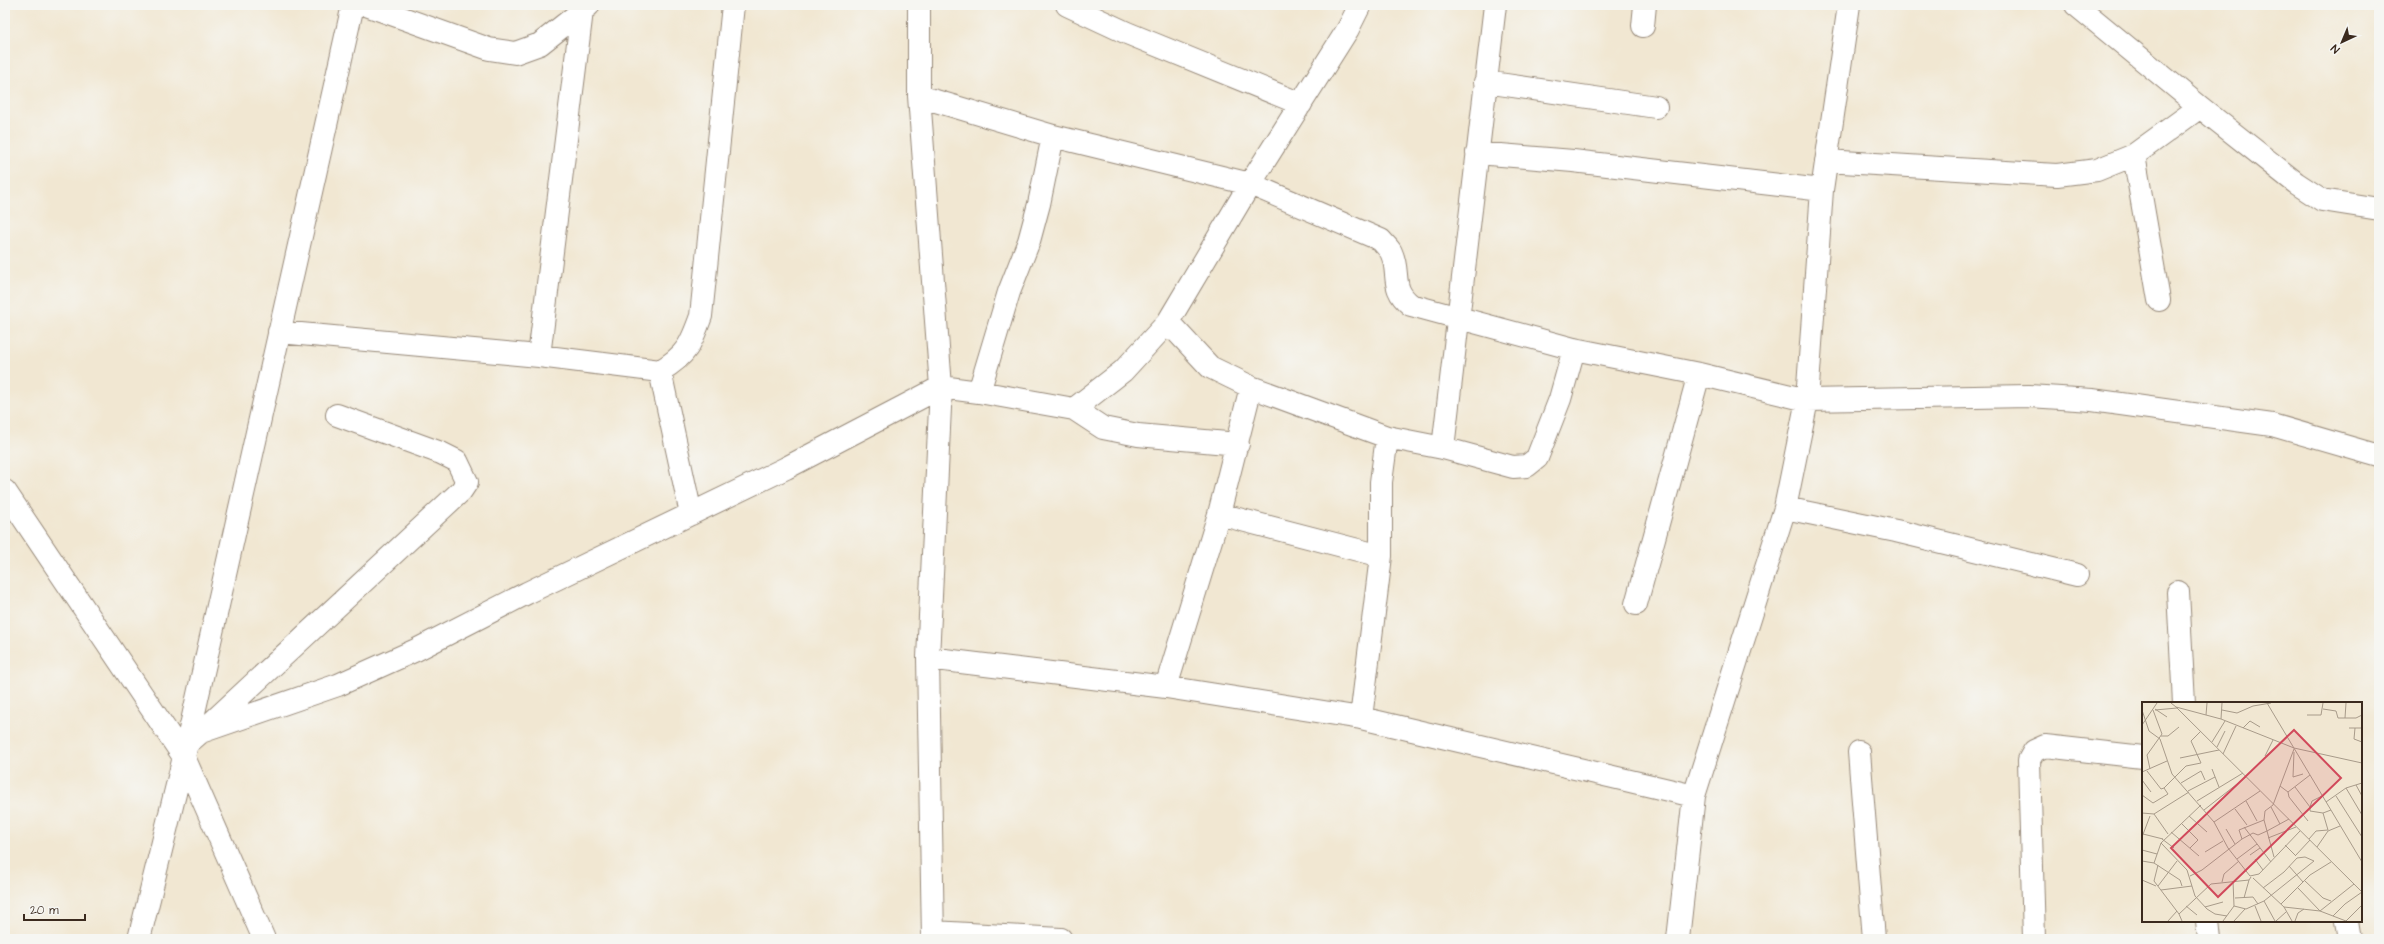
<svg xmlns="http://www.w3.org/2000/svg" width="2384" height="944" viewBox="0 0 2384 944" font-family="'Architects Daughter',sans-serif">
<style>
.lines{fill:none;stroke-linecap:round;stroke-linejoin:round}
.minor-casing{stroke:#968878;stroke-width:24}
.minor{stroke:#fff;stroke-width:22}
.inset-road{fill:none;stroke:#a89b8a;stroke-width:1}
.view{fill:#d1495b;fill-opacity:0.15;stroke:#d1495b;stroke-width:2}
.inset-edge{fill:none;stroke:#3b2a1e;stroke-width:2}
</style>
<rect width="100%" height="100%" fill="#f6f6f2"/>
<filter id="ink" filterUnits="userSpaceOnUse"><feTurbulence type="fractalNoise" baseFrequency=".025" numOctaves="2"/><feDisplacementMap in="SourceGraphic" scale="8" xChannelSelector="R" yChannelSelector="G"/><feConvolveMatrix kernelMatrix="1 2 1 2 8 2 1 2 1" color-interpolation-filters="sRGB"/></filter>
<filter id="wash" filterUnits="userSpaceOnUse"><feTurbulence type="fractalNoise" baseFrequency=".012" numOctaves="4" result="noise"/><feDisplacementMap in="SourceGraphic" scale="16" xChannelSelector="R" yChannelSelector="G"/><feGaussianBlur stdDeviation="0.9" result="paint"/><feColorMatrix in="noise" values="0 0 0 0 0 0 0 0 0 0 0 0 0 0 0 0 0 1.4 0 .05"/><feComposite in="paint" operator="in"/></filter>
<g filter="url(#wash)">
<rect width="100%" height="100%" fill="#f1e7d2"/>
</g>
<g filter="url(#ink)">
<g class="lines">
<g class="minor-casing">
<path id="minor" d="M 366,5 L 489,49 L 515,53 L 540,44 L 588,6
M 919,5 L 919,96 L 941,387 L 928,658 L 933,939
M 1067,5 L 1127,33 L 1301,104
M 2076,5 L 2200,107 L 2296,183 L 2322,200 L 2379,209
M 1643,26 L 1645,5
M 1485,82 L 1656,107
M 919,96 L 1053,136 L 1250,184 L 1381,240 C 1384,244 1389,248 1391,252 C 1401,273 1389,288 1411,305 L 1574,349 L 1699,374 L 1807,400 L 2029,396 L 2092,400 L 2272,425 L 2379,456
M 1477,153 L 1573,161 L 1822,190
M 2134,155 L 2159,300
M 1826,161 L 2057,175 L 2097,170 L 2134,155 L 2200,107
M 1168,322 L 1210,367 L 1251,387 L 1387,437 L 1443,448 L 1513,467 L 1527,466 L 1537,458 L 1560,399 L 1574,349
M 279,332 L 539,356 L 660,371 C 687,355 691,344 701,316 L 733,5
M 539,356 L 582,11
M 660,371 L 691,514
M 979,392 L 1009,292 L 1029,241 L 1039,204 L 1053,136
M 1074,409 L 1103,428 L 1138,435 L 1238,444
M 1443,448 L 1495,5
M 5,491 L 184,757 L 264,939
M 1785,508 L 1896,531 L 2077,575
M 1219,514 L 1381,556
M 2178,592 L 2184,703
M 1636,604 L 1699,374
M 928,658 L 1166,687 L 1361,718 L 1694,796
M 1166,687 L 1219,514 L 1251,387
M 1361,718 L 1381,556 L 1381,482 L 1387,437
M 207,727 L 461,491 L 467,482 L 457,461 L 441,453 L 337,415
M 186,745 L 201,732 L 338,685 L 416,650 L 527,593 L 786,468 L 941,387 L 979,392 L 1074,409 L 1123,371 L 1168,322 L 1250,184 L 1348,29 L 1360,5
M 1859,752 L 1874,939
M 2207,921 L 2209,939
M 2347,921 L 2350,939
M 933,932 L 1061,939
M 139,939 L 184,757 L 353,5
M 1678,939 L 1694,796 L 1785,508 L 1807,400 L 1822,190 L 1849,5
M 2034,939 L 2029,760 L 2034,751 L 2045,746 L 2143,757"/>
</g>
<use href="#minor" class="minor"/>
</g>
</g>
<g transform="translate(2142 702)">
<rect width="220" height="220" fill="#f1e7d2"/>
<path class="inset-road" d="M 29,1 L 34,5 L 79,17 L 152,46 L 220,61M 125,1 L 220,160M 34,5 L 220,190M 13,7 L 25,15M 181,7 L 194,9 L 196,16 L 214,16 L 220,13M 0,8 L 7,29 L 18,37 L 30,72 L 72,120 L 86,146 L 108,174 L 117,172 L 158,129M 13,8 L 35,6M 80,8 L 95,11 L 111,4 L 129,1M 64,13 L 65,1M 165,13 L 179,13 L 181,1M 203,16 L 204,1M 79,17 L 80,1M 0,23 L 15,1M 101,26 L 108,19 L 118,25M 207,26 L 220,26M 213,26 L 212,37 L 220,40M 19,34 L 26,34 L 37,25M 70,40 L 83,19M 75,45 L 83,29M 152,50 L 151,75 L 161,72M 81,52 L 94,24M 123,54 L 131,38M 38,56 L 77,48M 8,67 L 5,53 L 20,32 L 11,8M 70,67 L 77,85M 0,70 L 25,59M 0,78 L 9,90M 39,81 L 59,69 L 63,78M 214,83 L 220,94M 138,84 L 146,90 L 147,95 L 166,119M 153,85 L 168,105 L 168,109 L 181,111 L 189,108M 22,86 L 44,64 L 59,61 L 49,39 L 59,29M 204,86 L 220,113M 46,89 L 73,75M 146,90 L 168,73M 0,93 L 11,101 L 26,92 L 22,86 L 19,87 L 5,69M 194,94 L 220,135M 55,99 L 101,71M 104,99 L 115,119M 184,100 L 204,86 L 220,81M 59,103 L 19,141 L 45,168 L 53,194 L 65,207 L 73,212 L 85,214M 129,105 L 138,122M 168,105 L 170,99 L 180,94M 93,107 L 105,123M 62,108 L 104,75M 0,111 L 12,112 L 47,90M 181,111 L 186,128M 12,112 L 26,132M 47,114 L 65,130M 72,120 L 118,89M 39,121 L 56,138 L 48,146M 102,125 L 129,160M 84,127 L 93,142M 29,130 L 57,154M 1,132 L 21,137M 0,135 L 8,114M 126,136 L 154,125M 20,137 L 32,146M 100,137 L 97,128 L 122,118M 167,137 L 174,129 L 186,128M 143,143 L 154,154M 175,145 L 186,129 L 198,124M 0,148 L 15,152M 63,150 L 81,139M 108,153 L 118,146M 154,153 L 168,138M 132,155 L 122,118 L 123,109 L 131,103 L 152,47M 95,157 L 115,142M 113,157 L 121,168M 0,159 L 12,161 L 19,141M 12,161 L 38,178 L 40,184M 16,163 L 12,179 L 37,212M 147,164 L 161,180M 48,174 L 60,168 L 100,137 L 111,131 L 116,133 L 125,129 L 147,117M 111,176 L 142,205 L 178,209 L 204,219M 0,178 L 14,184M 163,179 L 181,196 L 189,199M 80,180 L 82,172 L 97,159M 16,184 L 35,159M 156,186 L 178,209M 19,188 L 50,184M 93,196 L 111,195 L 116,202M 102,196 L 107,178M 122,199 L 133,219M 139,202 L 168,173 L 189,160M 44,204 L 55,213M 92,204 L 104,207 L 122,199 L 172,159 L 163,155 L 155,156 L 142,170 L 121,186M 113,204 L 119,219M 63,205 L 81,200M 142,205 L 150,219M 178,209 L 212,182M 191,214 L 203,202 L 220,190M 26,219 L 35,209M 40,219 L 37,212 L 69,182 L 107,178 L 109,175M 81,219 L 92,204 L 91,179M 92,219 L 103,207M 134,219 L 144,210M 153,219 L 156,211 L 162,207M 204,219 L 220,203"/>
<path class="view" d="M 152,28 L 199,76 L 76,195 L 29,146 Z"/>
<rect width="220" height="220" class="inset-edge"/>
</g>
<rect width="2384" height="944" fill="none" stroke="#f6f6f2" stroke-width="20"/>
<g transform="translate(2342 42) rotate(224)" stroke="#f6f6f2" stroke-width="3" paint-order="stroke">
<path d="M0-3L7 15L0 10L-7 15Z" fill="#3b2a1e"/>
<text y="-6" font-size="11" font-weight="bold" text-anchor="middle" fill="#3b2a1e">N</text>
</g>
<path d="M24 914v6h61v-6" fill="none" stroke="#3b2a1e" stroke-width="2"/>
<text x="30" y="914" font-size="12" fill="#3b2a1e" stroke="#f6f6f2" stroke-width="3" paint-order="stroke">20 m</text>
</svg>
